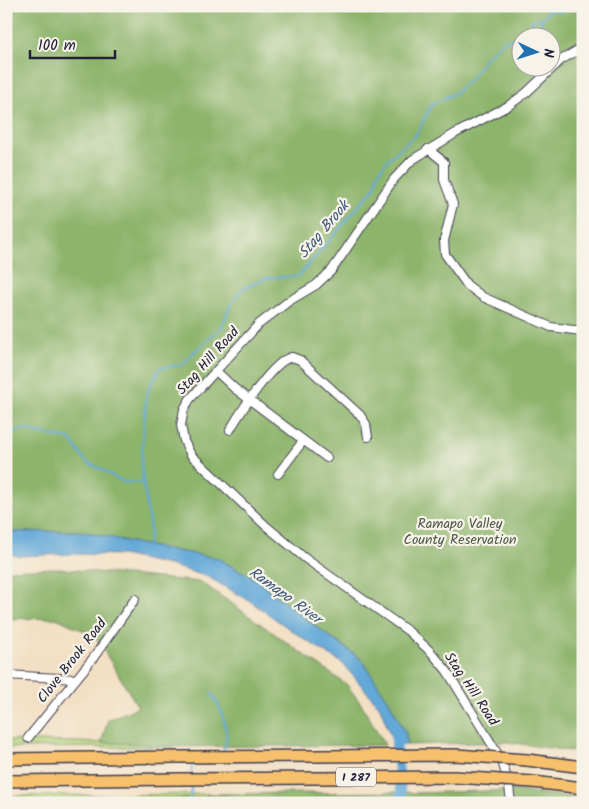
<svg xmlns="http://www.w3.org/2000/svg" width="589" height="809" viewBox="0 0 589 809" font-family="Kalam,sans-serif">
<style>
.green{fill:#b1d27a;stroke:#6a7a5a}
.forest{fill:#8cb46a;stroke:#576b52;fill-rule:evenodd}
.water{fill:#62a8d8;stroke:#42658a}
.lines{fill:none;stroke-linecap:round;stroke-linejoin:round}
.stream{stroke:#62a8d8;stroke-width:2}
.river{stroke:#62a8d8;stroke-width:10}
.minor-casing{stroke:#413e50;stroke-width:10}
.highway-casing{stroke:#413e50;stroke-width:14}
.minor{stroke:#fff;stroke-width:8}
.highway{stroke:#f7c06c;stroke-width:11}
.highway-bridge-casing{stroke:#413e50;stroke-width:14;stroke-linecap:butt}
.highway-bridge{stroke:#f7c06c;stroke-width:11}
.labels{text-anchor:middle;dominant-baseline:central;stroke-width:4.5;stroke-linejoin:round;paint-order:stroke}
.shield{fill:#f7f3e8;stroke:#62616f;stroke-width:1}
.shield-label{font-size:12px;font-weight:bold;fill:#22223b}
.street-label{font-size:14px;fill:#22223b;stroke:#f7f3e8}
.park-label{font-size:14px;fill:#4d574e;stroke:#f7f3e8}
.water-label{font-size:15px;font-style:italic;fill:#3c587a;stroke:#f7f3e8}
</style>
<rect width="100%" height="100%" fill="#f7f3e8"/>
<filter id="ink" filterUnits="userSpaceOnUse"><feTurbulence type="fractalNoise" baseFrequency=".02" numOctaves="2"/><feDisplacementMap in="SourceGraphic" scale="10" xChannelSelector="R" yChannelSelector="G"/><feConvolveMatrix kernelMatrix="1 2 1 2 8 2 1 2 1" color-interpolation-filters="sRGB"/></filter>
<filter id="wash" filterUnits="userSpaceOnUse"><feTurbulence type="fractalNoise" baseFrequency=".0096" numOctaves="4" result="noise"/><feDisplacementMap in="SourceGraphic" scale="20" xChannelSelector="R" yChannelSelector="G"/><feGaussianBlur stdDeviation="1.12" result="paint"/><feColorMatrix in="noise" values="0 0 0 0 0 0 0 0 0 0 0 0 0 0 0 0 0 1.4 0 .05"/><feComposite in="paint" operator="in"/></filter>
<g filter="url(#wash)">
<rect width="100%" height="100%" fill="#f3e0c4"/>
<path class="green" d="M 6,740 L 150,744 L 149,747 L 6,748 Z
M 208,794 L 205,798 L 96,799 L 93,803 L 6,801 L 6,796 Z"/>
<path class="forest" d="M 6,6 L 583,6 L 583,753 L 508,742 L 407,745 L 406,734 L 390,703 L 361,659 L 301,616 L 257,580 L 217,558 L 154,547 L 80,531 L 6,532 ZM 522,38 L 552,38 L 552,68 L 522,68 Z
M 55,568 L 201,582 L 347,685 L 362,705 L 385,745 L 149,747 L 149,744 L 101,743 L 108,720 L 138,707 L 95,636 L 56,618 L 6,619 L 6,570 Z
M 516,790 L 577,798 L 583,799 L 583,803 L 137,803 L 139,799 L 205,798 L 208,794 L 407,792 L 414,793 Z"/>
<path class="water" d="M 80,531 L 154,547 L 217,558 L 257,580 L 301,616 L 361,659 L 390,703 L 406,734 L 407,745 L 394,745 L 380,707 L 342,663 L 298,635 L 250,601 L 208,577 L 173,566 L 122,555 L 72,554 L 18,556 L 6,553 L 6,532 Z"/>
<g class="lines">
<path class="stream" d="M 554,8 L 558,12 L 572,6
M 525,38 L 534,31 L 542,28 L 542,18
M 6,434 L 27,429 L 38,433 L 70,439 L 86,462 L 103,470 L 117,479 L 125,482 L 143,483
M 147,549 L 150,530 L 141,465 L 144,423 L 147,393 L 160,368 L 184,364 L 192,354 L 222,326 L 231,304 L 242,289 L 266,278 L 299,276 L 375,187 L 378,173 L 388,159 L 416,135 L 432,104 L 455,93 L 470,79 L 487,56 L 505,40 L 517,38 L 534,20 L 542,18 L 555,6
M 211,693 C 221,706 232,736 223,751
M 192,774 L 191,768 L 197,761
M 187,803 L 190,798 L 192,784"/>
<path class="river" d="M 395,732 L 401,794 L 399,803"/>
</g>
</g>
<g filter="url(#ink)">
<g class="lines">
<g class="minor-casing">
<path id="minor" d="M 428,149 L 444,162 L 444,180 L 453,204 L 444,241 L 445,254 L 467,285 L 483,297 L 551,327 L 581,331 L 583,333
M 216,371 L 234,388 L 327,458
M 230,430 C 240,413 273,360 292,357 L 300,360 L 360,415 L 366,424 L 368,437
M 278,474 L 303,441
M 6,675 L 76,679
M 28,738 L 94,657 L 135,599
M 511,803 L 509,786 L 502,761 L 447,671 L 431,652 L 408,631 L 306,559 L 265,525 L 191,455 L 184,441 L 181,425 L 184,409 L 190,399 L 259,324 L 289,301 L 316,285 L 332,270 L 394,179 L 412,160 L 456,133 L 508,106 L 526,93 L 561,60 L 583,47"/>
</g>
<g class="highway-casing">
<path id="highway" d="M 6,759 L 179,757
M 527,760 L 583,767
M 6,781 L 179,779
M 533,782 L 583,788"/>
</g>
<use href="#minor" class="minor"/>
<use href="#highway" class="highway"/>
<g class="highway-bridge-casing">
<path id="highway-bridge" d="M 179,757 L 456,755 L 527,760
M 179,779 L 455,777 L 533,782"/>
</g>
<use href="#highway-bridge" class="highway-bridge"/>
</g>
</g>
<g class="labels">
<rect class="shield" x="336" y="767.5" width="40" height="19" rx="4"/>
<g class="shield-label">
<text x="356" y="777">I 287</text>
</g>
<g class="street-label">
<text transform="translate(208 361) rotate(-48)">Stag Hill Road</text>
<text transform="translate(72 661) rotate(-52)">Clove Brook Road</text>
<text transform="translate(471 689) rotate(56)">Stag Hill Road</text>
</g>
<g class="park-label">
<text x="460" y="524">Ramapo Valley<tspan x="460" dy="16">County Reservation</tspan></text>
</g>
<g class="water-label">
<text transform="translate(324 230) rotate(-50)">Stag Brook</text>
<text transform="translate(285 596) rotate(36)">Ramapo River</text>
</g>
</g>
<rect width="589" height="809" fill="none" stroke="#f7f3e8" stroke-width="25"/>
<g transform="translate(536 52) rotate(94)"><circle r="24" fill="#f7f3e8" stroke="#a29fa3"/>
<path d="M0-4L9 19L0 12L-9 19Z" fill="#1f6fb2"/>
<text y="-8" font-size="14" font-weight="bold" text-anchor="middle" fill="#22223b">N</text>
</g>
<path d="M30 50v8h85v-8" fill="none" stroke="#22223b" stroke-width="2.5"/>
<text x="38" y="50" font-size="15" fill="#22223b" stroke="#f7f3e8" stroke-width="4" paint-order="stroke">100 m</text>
</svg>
